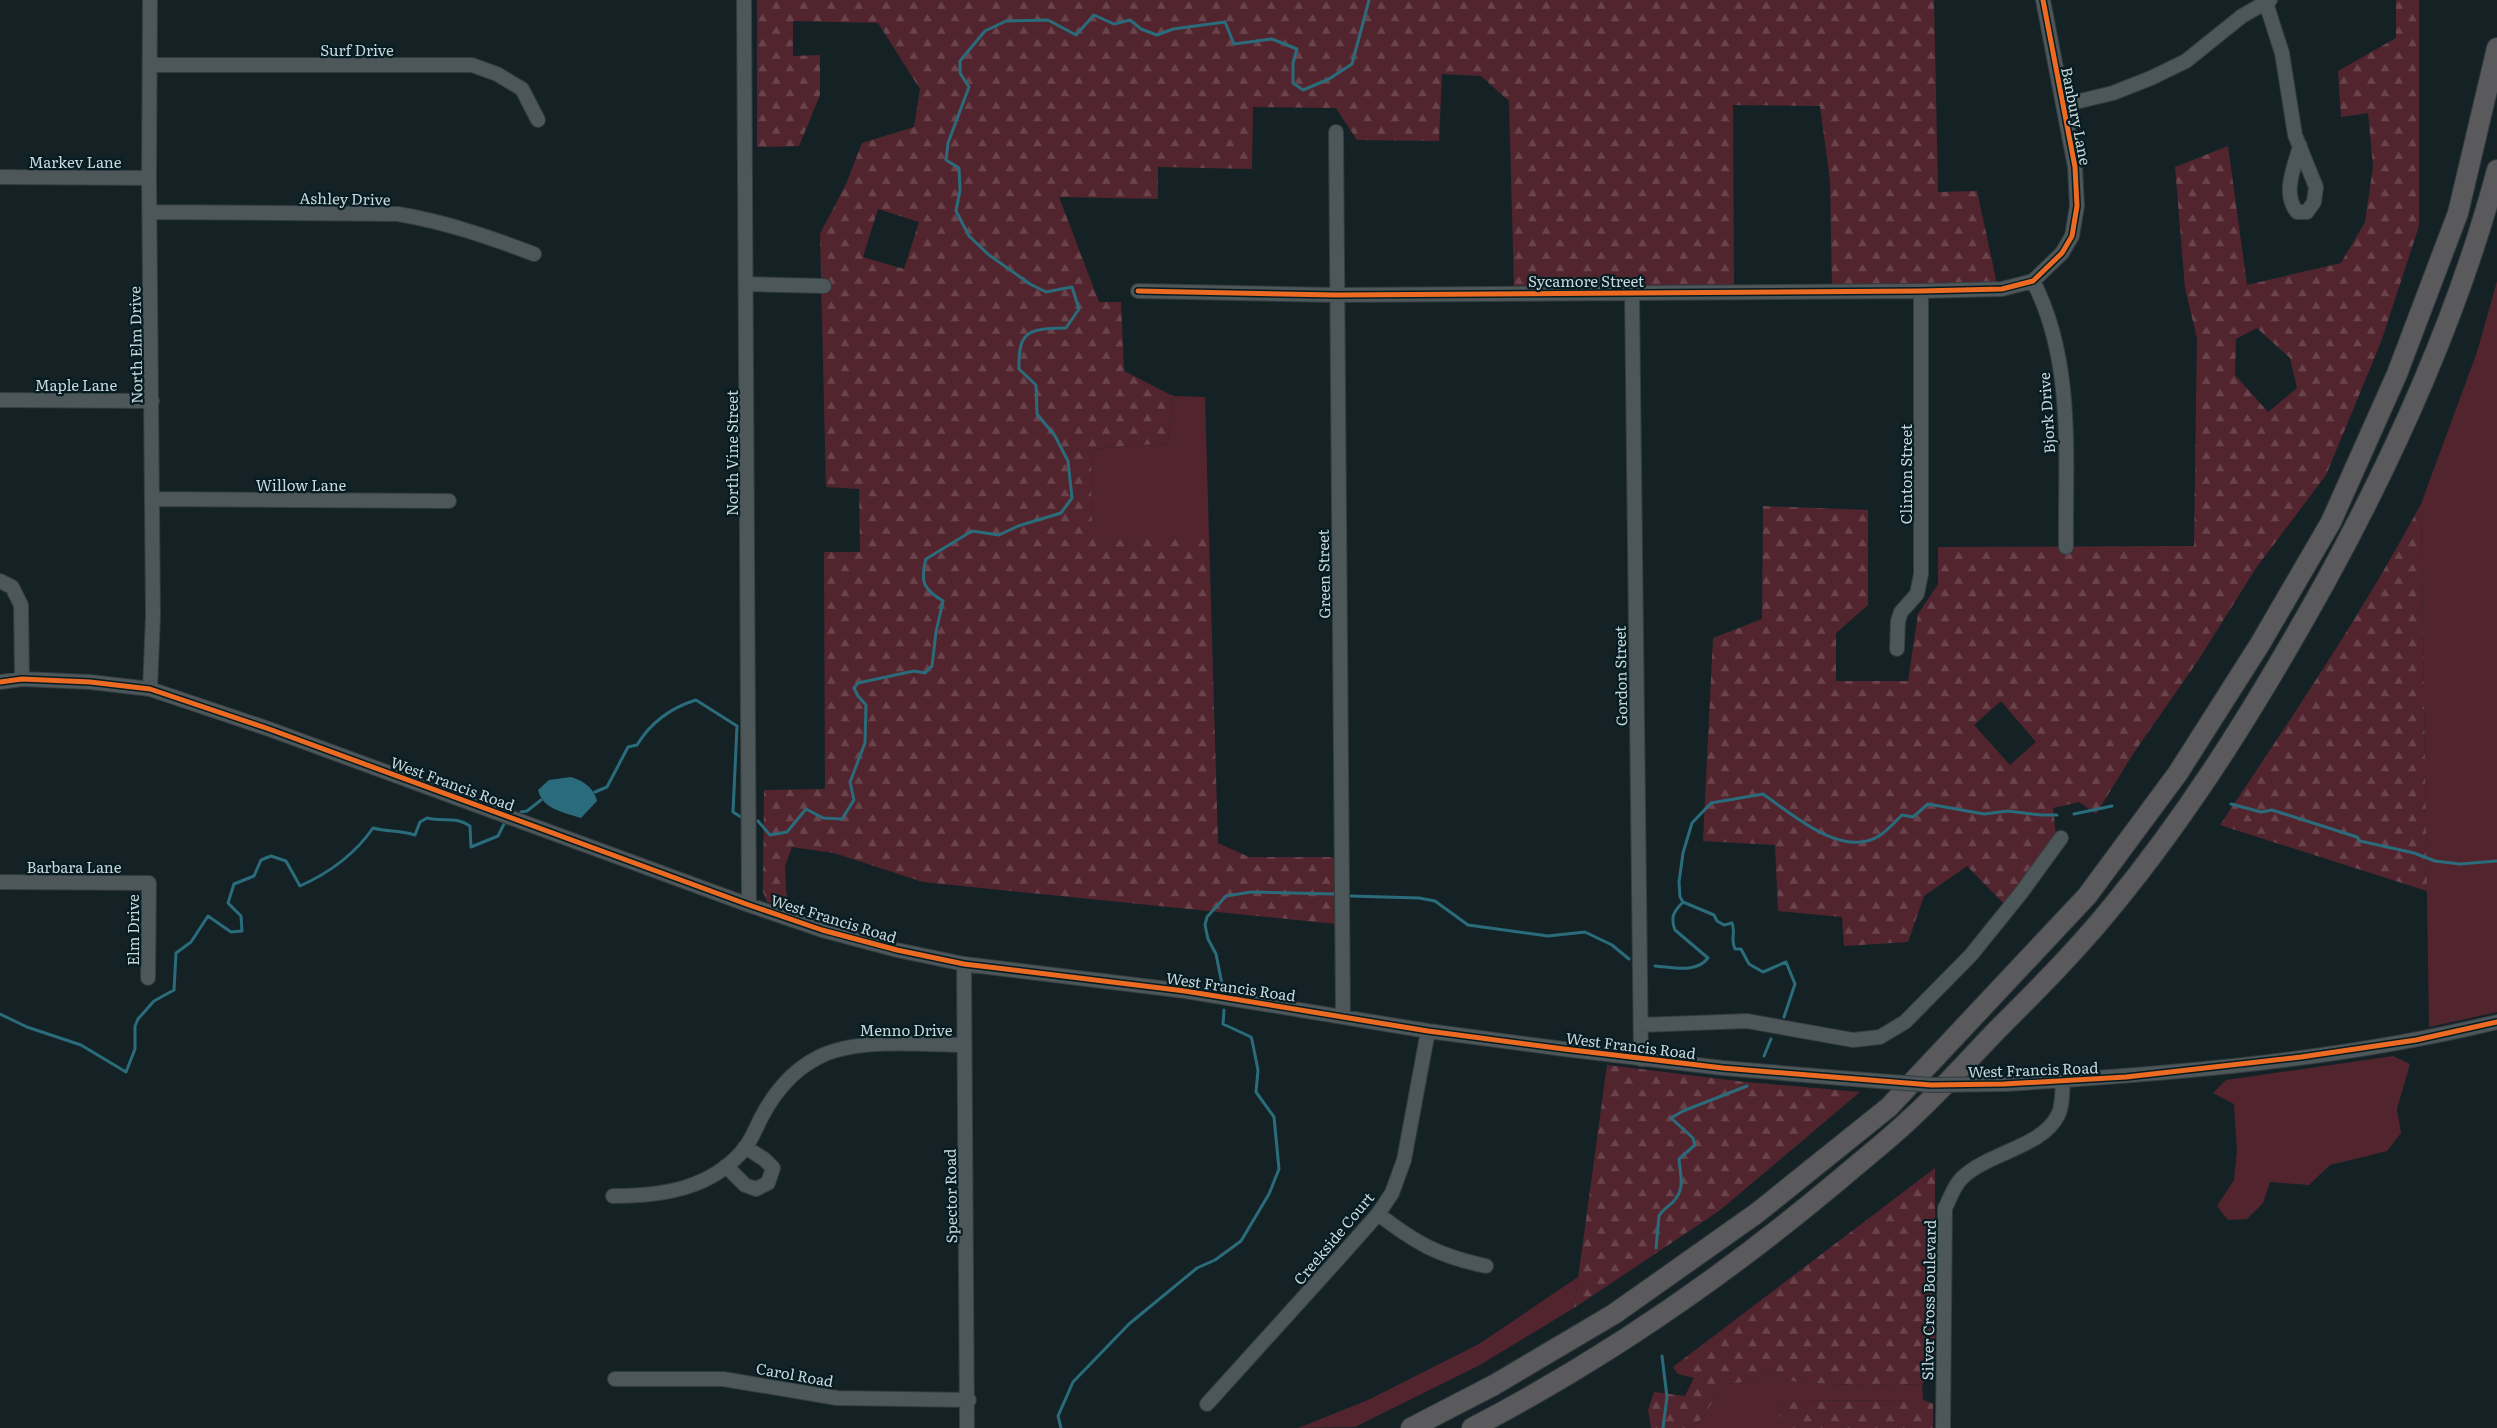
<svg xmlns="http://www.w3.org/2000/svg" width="2497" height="1428" viewBox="0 0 2497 1428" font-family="Literata,serif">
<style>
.green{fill:#52252e}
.forest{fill:url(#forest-firs);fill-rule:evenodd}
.water{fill:#2a6c7b}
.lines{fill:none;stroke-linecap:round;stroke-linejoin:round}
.stream{stroke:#2a6c7b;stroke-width:3}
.minor-casing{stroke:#333c3f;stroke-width:16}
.highway-casing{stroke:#333c3f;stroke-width:22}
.minor{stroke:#4d5658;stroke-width:14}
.highway{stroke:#5a595c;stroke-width:20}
.minor-bridge-casing{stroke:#333c3f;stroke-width:16;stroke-linecap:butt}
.minor-bridge{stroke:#4d5658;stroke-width:14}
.cycleway-casing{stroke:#051c22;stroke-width:8}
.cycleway{stroke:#ed6a23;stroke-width:5}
.labels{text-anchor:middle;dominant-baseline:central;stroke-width:4.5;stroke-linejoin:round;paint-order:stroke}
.street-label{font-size:15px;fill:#cad7db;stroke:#051c22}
</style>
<defs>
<pattern id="forest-firs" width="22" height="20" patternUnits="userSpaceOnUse" patternTransform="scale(1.25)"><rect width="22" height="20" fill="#52252e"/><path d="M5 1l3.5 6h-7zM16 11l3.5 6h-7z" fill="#6a444c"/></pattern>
</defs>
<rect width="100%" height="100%" fill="#152225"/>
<path class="green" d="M 2497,281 L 2497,1012 L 2429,1027 L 2421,504 L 2477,352 Z
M 1173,396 L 1205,397 L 1209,537 L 1092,537 L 1091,449 L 1168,443 Z
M 2393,1056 L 2410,1064 L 2397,1109 L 2401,1133 L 2387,1151 L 2330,1165 L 2309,1185 L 2270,1182 L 2263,1203 L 2247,1219 L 2228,1220 L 2217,1206 L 2234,1180 L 2237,1150 L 2234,1104 L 2213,1093 L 2226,1080 Z
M 1578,1277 L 1574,1308 L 1478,1366 L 1355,1427 L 1298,1428 L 1368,1400 L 1479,1344 Z
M 1772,1368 L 1790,1381 L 1812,1383 L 1870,1386 L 1922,1384 L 1923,1400 L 1785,1401 L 1776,1404 L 1779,1414 L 1785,1420 L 1785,1428 L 1692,1428 L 1704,1416 L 1723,1384 L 1756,1381 Z"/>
<path class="forest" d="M 757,0 L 1934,0 L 1938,192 L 1977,191 L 1997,284 L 1832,285 L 1830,181 L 1820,106 L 1733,105 L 1734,285 L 1514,287 L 1509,101 L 1481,76 L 1442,74 L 1439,141 L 1357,140 L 1336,108 L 1253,107 L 1252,169 L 1158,167 L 1158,199 L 1059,197 L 1099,302 L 1121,302 L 1124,371 L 1173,396 L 1168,443 L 1091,449 L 1092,537 L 1209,537 L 1218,843 L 1249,857 L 1336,857 L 1336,924 L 923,882 L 834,853 L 792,847 L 785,866 L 787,907 L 767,902 L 763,892 L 764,790 L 825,789 L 824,552 L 860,552 L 859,489 L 826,487 L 820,234 L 846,184 L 862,143 L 914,127 L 920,89 L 878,23 L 793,21 L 793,56 L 820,55 L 820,95 L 799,146 L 757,147 ZM 878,209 L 919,222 L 904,269 L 863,257 Z
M 2396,0 L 2419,0 L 2419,226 L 2381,342 L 2326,475 L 2256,568 L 2199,659 L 2133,754 L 2096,814 L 2079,802 L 2053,808 L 2056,836 L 2006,906 L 1967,866 L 1924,896 L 1908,942 L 1844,946 L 1842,917 L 1778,911 L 1775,845 L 1703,841 L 1713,638 L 1762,619 L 1763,506 L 1868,510 L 1868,605 L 1836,633 L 1836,681 L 1908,681 L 1918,614 L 1938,584 L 1938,547 L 2194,546 L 2197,338 L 2185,288 L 2175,167 L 2228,146 L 2247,285 L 2341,263 L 2365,222 L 2373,166 L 2368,113 L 2341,117 L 2338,71 L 2396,38 ZM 2257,328 L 2290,358 L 2297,388 L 2268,412 L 2235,375 L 2236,339 ZM 2001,701 L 2036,742 L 2010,765 L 1974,725 Z
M 2421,504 L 2427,891 L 2220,825 C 2290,720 2361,616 2421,504 Z
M 1607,1065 L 1746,1082 L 1860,1092 L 1719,1211 L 1574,1308 Z
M 1935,1168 L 1935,1372 L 1922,1384 L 1870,1386 L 1812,1383 L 1790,1381 L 1772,1368 L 1756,1381 L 1723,1384 L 1704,1416 L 1692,1428 L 1651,1428 L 1648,1410 L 1654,1392 L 1685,1396 L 1694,1378 L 1678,1374 L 1673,1367 Z
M 1923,1400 L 1933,1404 L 1933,1428 L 1785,1428 L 1785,1420 L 1778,1414 L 1776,1404 L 1785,1401 Z"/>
<path class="water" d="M 571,777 C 584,781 594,788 597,801 L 581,818 C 564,812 543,810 538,790 L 549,780 Z"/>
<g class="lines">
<path class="stream" d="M 595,792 L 607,787 L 628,747 L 637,745 C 651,722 670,708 696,700 L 737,726 L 733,812 L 741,817
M 2231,804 L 2261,812 L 2272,810 L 2357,837 L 2360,841 L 2414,853 L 2435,861 L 2460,864 L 2497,861
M 521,812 L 527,811 L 541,800
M 2074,814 L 2112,806
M 758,821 L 770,835 L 787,832 L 806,809 L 823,818 L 842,819 L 854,800 L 850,782 L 865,743 L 866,705 L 858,696 L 854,688 L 858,683 L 914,671 L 925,673 L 932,666 L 936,632 L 943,601 C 923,589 920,582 926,559 L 972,531 L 999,535 L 1018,526 L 1061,513 L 1072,498 L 1068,461 L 1055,436 L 1037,414 L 1036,385 L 1019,369 C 1018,329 1030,329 1066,328 L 1079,309 L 1072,287 L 1046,292 L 1030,284 L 989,255 L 969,236 L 956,211 L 960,190 L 959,168 L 946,160 L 948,143 L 969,87 L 960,73 L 960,61 L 985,31 L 1006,21 L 1048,20 L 1076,35 L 1094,15 L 1114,24 L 1130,20 L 1141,29 L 1157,35 L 1173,29 L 1225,22 L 1234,44 L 1272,39 L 1297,49 L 1293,63 L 1293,83 L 1303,90 L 1329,79 L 1352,64 L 1369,0
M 1350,896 L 1419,898 L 1435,901 L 1468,925 L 1548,936 L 1585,932 L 1612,945 L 1629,959
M 1655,966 C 1672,967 1696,974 1708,958 L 1675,930 C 1670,917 1674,911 1683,902
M 1222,984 L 1216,954 L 1208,939 L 1205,925 L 1207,917 L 1226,896 L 1251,892 L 1334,894
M 0,1014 L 27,1027 L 81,1045 L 126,1072 L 135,1049 L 135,1026 L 138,1019 L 154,1001 L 174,990 L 176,953 L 191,942 L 208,916 L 231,932 L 242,931 L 241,916 L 228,903 L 234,884 L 254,876 L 261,860 L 271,856 L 286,861 L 300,886 C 329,873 355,854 373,828 C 388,832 400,830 415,835 L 420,822 L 427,818 C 443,822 456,816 470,826 L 471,847 L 498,836 L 505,822
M 1784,1017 L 1795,984 L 1786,962 L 1763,972 L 1749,964 L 1741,949 L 1735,949 C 1730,940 1736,932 1732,923 L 1724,925 L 1717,921 L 1714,915 L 1683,902 L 1680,897 L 1679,882 L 1683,853 L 1692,823 L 1711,803 L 1763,794 C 1792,814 1842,859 1879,836 C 1887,831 1895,822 1902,815 L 1913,817 L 1928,804 L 1984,814 L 2008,811 L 2041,815 L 2057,815
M 1764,1056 L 1771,1039
M 1656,1248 L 1659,1216 C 1662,1210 1668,1207 1673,1202 C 1686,1188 1680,1175 1679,1159 L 1695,1145 L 1693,1138 L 1671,1118 L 1683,1111 L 1747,1086
M 1662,1356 L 1667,1397 L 1663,1428
M 1061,1428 L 1058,1416 L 1073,1382 L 1129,1324 L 1197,1268 L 1215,1260 L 1241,1241 L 1269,1194 L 1279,1169 L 1274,1117 L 1256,1092 L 1258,1070 L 1252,1040 L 1251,1037 L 1223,1024 L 1224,1010"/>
<g class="minor-casing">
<path id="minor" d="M 744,0 L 749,905
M 2266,3 L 2282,53 L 2295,135 L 2316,187 L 2314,202 L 2307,212 L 2297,212 C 2282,193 2294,168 2300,146
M 151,65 L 472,65 L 497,74 L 522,89 L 538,120
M 2063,105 L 2113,93 L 2151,78 L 2186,61 L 2242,16 L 2270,0
M 1336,132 L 1343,1016
M 0,177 L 149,178
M 150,212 L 398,214 C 446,222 489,237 534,254
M 2033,281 C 2075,363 2065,458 2066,547
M 746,284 L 824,286
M 1138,291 L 1336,295 L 1921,291 L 2002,289 L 2033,281 L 2062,253 L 2072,236 L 2077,206 L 2075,167 L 2043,0
M 1632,293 L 1641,1059
M 0,400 L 152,401
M 153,499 L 449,501
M 0,581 L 12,587 L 21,605 L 22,679
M 1897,649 L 1898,621 L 1901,612 L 1917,594 L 1921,574 L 1921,291
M 0,682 L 22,679 L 90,682 L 150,689 L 269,729 L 749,905 L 822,930 L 897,950 L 964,964 L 1185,991 L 1428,1031 L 1564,1049 L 1723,1068 L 1853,1079
M 150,689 L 153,616 L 149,178 L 150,0
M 0,882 L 149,883 L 148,978
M 964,964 L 967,1428
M 1641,1025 L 1747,1021 L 1853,1040 L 1880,1037 L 1905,1022 L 1971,955 L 2021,893 L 2061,838
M 2004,1084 C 2169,1074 2336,1061 2497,1022
M 726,1166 L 745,1185 L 756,1189 L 768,1183 L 773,1168 L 764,1159 L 745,1147
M 613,1196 C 662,1196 712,1189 745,1148 C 751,1140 756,1128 761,1118 C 774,1093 792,1071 817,1058 C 855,1037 921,1045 964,1045
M 1378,1214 C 1416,1243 1438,1256 1486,1266
M 615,1379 L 723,1379 L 837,1398 L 969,1400
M 1207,1404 L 1339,1258 L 1378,1214 L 1392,1193 L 1404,1160 L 1428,1031
M 1943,1428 L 1945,1208 C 1950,1199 1954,1185 1962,1178 C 1987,1153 2043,1147 2058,1115 C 2063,1106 2062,1091 2063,1080"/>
</g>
<g class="highway-casing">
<path id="highway" d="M 1411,1428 L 1494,1385 L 1614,1314 L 1757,1213 L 1889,1107 L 2087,896 L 2178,773 L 2260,644 L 2331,522 L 2397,374 L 2458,213 L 2497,48
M 1472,1428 C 1603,1360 1726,1275 1839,1180 C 1862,1160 1887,1141 1909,1120 C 1940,1092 1968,1060 1997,1030 C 2036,991 2076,951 2111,908 C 2195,806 2264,693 2327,579 C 2398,449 2459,313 2497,170"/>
</g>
<use href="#minor" class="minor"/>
<use href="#highway" class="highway"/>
<g class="minor-bridge-casing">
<path id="minor-bridge" d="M 1853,1079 L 1931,1085 L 2004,1084"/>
</g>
<use href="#minor-bridge" class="minor-bridge"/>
<g class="cycleway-casing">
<path id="cycleway" d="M 1138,291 L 1336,295 L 1921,291 L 2002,289 L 2033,281 L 2062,253 L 2072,236 L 2077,206 L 2075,167 L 2043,0
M 0,682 L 22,679 L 90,682 L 150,689 L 269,729 L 749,905 L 822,930 L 897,950 L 964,964 L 1185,991 L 1428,1031 L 1564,1049 L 1723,1068 L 1931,1085 L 2004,1084 L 2126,1077 L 2301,1057 L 2416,1040 L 2497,1022"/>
</g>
<use href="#cycleway" class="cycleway"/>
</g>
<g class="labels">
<g class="street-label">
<text x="357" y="49">Surf Drive</text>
<text transform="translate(2077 116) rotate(79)">Banbury Lane</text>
<text x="75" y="161">Markev Lane</text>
<text transform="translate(345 198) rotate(1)">Ashley Drive</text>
<text x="1586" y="280">Sycamore Street</text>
<text transform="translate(135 345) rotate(-91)">North Elm Drive</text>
<text x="76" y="384">Maple Lane</text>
<text transform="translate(2046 413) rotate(-94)">Bjork Drive</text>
<text transform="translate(731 453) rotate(-90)">North Vine Street</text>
<text transform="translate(1905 474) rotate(-90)">Clinton Street</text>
<text x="301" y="484">Willow Lane</text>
<text transform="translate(1323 574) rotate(-91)">Green Street</text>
<text transform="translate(1620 676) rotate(-91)">Gordon Street</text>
<text transform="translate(453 783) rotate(20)">West Francis Road</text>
<text x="74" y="866">Barbara Lane</text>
<text transform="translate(834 918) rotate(17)">West Francis Road</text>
<text transform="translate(132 930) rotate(-90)">Elm Drive</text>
<text transform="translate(1231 986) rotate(8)">West Francis Road</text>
<text x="906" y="1029">Menno Drive</text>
<text transform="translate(1631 1045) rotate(7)">West Francis Road</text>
<text transform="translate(2033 1069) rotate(-2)">West Francis Road</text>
<text transform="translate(950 1196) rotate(-91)">Spector Road</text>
<text transform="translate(1333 1238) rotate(-50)">Creekside Court</text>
<text transform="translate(1928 1300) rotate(-89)">Silver Cross Boulevard</text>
<text transform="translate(795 1374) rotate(10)">Carol Road</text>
</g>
</g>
</svg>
